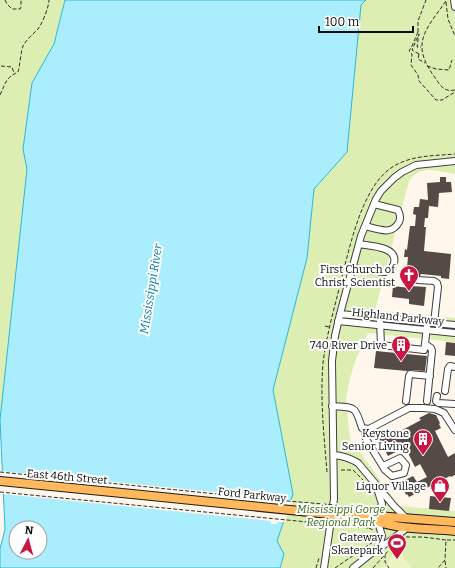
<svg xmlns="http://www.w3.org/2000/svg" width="455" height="568" viewBox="0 0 455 568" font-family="Bitter,serif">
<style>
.green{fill:#dceeb1}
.pitch{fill:#ecf4c4}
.water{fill:#aaeefd;stroke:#29b7db;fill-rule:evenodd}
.pier{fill:#fff7eb}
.building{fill:#564a47}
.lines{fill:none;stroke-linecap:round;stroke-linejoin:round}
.minor-casing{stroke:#3f3f3f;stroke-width:8}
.major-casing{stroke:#1d1d1d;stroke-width:10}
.path{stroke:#2e2e2e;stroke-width:1;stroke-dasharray:4 2;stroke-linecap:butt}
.minor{stroke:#fff;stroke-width:6}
.major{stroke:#ffb85b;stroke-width:8}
.major-bridge-casing{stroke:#1d1d1d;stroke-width:10;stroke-linecap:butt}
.path-bridge{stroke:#2e2e2e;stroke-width:1;stroke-dasharray:4 2;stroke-linecap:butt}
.major-bridge{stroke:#ffb85b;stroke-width:8}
.labels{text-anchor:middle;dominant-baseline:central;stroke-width:4;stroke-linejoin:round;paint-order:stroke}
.poi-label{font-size:11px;fill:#0c0c0c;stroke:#fff;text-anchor:end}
.street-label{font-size:11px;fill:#0c0c0c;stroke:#fff}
.park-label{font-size:11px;font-style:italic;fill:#386a16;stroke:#fff}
.water-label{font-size:12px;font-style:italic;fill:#097da3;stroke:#fff}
</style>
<rect width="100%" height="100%" fill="#fff7eb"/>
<path class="green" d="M 0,0 L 65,0 L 54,44 L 32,83 L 23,149 L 27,169 L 0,420 Z
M 366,0 L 455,0 L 455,174 C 438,171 421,164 409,181 L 375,310 L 455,318 L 455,342 L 368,333 L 356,359 L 350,378 L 346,399 L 349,430 L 351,442 L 359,451 L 399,506 L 455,511 L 455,568 L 280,568 L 284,554 L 277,541 L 293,494 L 273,390 L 307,258 L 314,189 L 347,151 L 361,5 Z"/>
<path class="pitch" d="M 400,552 L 403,554 L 405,560 L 410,564 L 411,568 L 380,568 L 388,564 C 392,554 390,556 400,552 Z"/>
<path class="water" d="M 65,0 L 366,0 L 361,5 L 347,152 L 314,189 L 307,258 L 273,390 L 293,494 L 277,541 L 284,554 L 280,568 L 0,568 L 0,549 L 5,529 L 0,420 L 27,169 L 23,149 L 32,83 L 54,44 ZM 16,528 L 40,528 L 40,552 L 16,552 Z"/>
<path class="pier" d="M 0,471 L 280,498 L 280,499 L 293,500 L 285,522 L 277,522 L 277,524 L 271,524 L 271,521 L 2,494 Z"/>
<path class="building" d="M 440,177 L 446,177 L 446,182 L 451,182 L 452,192 L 439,193 L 438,207 L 429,206 L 428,218 L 425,218 L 424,227 L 426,227 L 424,251 L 451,254 L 449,279 L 441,278 L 441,276 L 421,274 L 420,276 L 415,276 L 402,275 L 403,268 L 407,268 L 408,257 L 404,257 L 405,249 L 407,250 L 410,226 L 415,226 L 416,215 L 413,214 L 414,207 L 419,207 L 420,199 L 428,200 L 427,183 L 440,182 Z
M 393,286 L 410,288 L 411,286 L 426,287 L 424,306 L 409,304 L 409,299 L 392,297 Z
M 446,342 L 455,343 L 455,356 L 445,355 Z
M 376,351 L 427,356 L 425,371 L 410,370 L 407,371 L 374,368 Z
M 429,413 L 436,415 L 440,423 L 439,424 L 441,428 L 435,431 L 448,457 L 455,453 L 455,475 L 451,477 L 450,476 L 409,497 L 407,494 L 406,495 L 401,482 L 413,476 L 417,482 L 427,477 L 420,464 L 415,467 L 405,447 L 388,456 L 386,452 L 385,452 L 379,439 L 392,432 L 393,435 L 421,420 L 419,418 Z
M 430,496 L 451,498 L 449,511 L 429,509 Z"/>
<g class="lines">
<g class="minor-casing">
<path id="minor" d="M 454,0 L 455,7
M 365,226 C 377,229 392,236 399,222 C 401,218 400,214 398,210 L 374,204
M 352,268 L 385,272 C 390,270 393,268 394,263 C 398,246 369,246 359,244
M 418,280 L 434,281 L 437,283 L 438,287 L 434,323
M 340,314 L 455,325
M 338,321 L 455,333
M 380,321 L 381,345 L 424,350 L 425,344
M 427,326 L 425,344 L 431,348 L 432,351 L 427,401
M 445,391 L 448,369 L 450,366 L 455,367
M 437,396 L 436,401 L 438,403 L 455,404
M 406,401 L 409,376 L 410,374 L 430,376
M 332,406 C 355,408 355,405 362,428 L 369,429 L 409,408 L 423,408 L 435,409 L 444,413 L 455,430
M 365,429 L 366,439 L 385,470 L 392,476 L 404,473 L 406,465 L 400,458 L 383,466
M 334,455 C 344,456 350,458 358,463 L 394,506 L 406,518
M 377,488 L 382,504 L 377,516
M 378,522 L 382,536 L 378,548
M 324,568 L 334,499 L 332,361 L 335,336 L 340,314 L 361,236 L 376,199 L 381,191 L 394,178 L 402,172 L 416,165 L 455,161
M 353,568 L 378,548 L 389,542 L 408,527"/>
</g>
<g class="major-casing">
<path id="major" d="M 0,481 L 132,494
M 369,518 C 393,530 428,528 455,531
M 369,518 L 377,516 L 455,522"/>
</g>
<path class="path" d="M 5,0 L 7,4 L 12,9 L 20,9 L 21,7 L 21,0
M 446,1 C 424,32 410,44 436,79 C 441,87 445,92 455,90
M 446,2 L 448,19 L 455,36
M 418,32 L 412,46 L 409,51 L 412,54 L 411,65 L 418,75 L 419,81 L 436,100 L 442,100 L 455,92
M 418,32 L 418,21 L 426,0
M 419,54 L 412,50 L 419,34 L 417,47 L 421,47
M 419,54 L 418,59 L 425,63
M 1,66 L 12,67 L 14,73
M 427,66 L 436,69 L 449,70 L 452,60
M 0,95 C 6,83 5,78 18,72 C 20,65 21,51 23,46 C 26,40 33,34 38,29 C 42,24 49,7 49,0
M 325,326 L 329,327
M 341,470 L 353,470 L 363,480 L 372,492
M 327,472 C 324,436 320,399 323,363 C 326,338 333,313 339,289 C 348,255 360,189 391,168 C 410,155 433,156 455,154
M 369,528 L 373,530
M 406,537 L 423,537 L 446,540 L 445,560 L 438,568
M 447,540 L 455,540
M 385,554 L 385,562 L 389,568
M 445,561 L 446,568
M 316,568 L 319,558
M 335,568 L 373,542
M 373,568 L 389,550"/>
<use href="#minor" class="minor"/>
<use href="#major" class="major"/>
<g class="major-bridge-casing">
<path id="major-bridge" d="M 132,494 L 369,518"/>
</g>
<path class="path-bridge" d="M 0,472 L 276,500 L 370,508
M 0,492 L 369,528"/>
<use href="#major-bridge" class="major-bridge"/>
</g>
<defs>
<g id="church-pin" transform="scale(1)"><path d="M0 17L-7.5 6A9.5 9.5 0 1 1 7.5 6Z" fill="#ca1641" stroke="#fff"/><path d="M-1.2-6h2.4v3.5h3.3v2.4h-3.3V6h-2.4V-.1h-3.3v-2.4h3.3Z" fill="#fff"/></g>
<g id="building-pin" transform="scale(1)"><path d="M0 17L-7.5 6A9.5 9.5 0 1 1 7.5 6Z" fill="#ca1641" stroke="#fff"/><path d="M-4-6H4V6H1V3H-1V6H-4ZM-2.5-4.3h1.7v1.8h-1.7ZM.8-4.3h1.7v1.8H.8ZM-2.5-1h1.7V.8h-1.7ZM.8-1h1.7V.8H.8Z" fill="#fff"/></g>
<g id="shop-pin" transform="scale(1)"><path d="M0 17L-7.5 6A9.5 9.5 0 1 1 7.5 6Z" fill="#ca1641" stroke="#fff"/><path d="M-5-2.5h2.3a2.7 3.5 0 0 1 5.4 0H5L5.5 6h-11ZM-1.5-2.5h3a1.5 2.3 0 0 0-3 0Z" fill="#fff"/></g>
<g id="stadium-pin" transform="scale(1)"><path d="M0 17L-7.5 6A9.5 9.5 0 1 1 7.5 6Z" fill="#ca1641" stroke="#fff"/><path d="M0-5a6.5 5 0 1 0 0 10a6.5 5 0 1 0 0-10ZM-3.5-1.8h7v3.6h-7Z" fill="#fff"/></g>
</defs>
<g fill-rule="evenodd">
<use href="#church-pin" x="409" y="275"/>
<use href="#building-pin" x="401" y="345"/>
<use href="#building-pin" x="423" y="439"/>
<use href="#shop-pin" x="440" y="486"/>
<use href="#stadium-pin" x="397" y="543"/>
</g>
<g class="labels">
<g class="poi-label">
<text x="395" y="269">First Church of<tspan x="395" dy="13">Christ, Scientist</tspan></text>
<text x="387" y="345">740 River Drive</text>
<text x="409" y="433">Keystone<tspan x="409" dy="13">Senior Living</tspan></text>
<text x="426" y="486">Liquor Village</text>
<text x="383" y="537">Gateway<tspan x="383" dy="13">Skatepark</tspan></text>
</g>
<g class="street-label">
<text transform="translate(398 317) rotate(6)">Highland Parkway</text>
<text transform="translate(67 477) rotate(5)">East 46th Street</text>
<text transform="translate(252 495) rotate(6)">Ford Parkway</text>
</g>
<g class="park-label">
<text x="341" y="509">Mississippi Gorge<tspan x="341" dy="13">Regional Park</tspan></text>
</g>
<g class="water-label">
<text transform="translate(151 289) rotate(-81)">Mississippi River</text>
</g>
</g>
<g transform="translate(28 540) rotate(6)"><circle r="19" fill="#ffffff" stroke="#9e9e9e"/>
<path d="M0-3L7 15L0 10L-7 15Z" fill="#ca1641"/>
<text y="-6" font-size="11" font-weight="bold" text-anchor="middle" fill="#0c0c0c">N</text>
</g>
<path d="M319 26v6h94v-6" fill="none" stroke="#0c0c0c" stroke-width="2"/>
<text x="325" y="26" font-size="12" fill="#0c0c0c" stroke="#ffffff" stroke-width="3" paint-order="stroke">100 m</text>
</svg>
